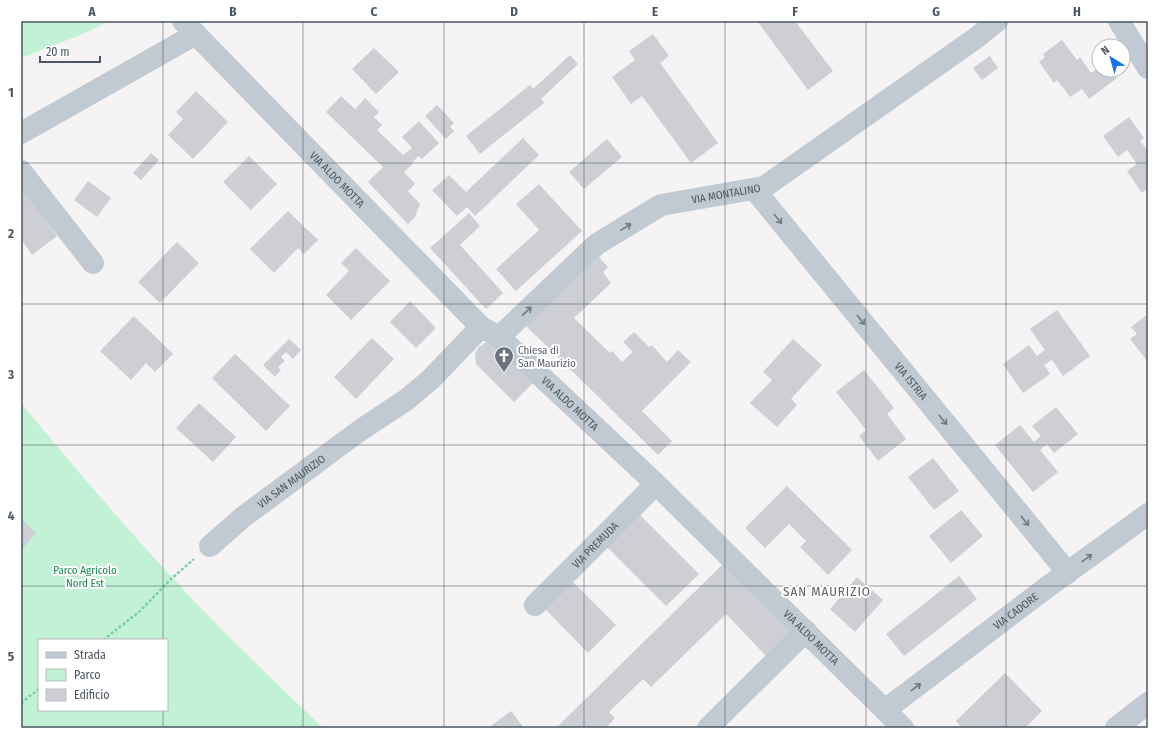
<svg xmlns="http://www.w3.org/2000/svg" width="1169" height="749" viewBox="0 0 1169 749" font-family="'Fira Sans Condensed',sans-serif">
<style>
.green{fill:#c3f1d5;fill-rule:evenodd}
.building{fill:#cdcfd5}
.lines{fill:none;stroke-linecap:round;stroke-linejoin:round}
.path{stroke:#7ad0a6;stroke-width:2.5;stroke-dasharray:3 2;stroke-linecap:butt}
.minor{stroke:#c1cad2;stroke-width:22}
.oneway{stroke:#6e7983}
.grid{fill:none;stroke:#4a5661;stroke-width:1;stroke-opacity:0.55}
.labels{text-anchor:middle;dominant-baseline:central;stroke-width:4;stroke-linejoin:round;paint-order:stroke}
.street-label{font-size:11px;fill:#4a5661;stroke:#fff}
.worship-label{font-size:11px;fill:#5b616d;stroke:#fff;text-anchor:start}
.park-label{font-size:11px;fill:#17864f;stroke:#fff}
.quarter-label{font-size:13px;letter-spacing:1px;fill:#5f6368;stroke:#fff}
.neatline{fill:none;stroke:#4a5661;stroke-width:1.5}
.grid-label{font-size:13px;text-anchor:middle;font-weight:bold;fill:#4a5661}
</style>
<rect width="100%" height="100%" fill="#f5f3f3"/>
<path class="green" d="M 21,21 L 110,21 L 83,34 L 21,58 Z
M 21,403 C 69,461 118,519 169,574 C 218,628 271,678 323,728 L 21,728 ZM 39,640 L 167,640 L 167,710 L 39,710 Z"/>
<path class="building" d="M 757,21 L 795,21 L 833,71 L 808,90 Z
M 653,34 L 669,56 L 660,63 L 718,143 L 691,163 L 642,96 L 631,104 L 612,77 L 635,60 L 629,51 Z
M 1062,40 L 1077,60 L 1080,57 L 1091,73 L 1099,68 L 1099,70 L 1111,70 L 1117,78 L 1089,99 L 1082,89 L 1070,97 L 1057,80 L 1054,83 L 1039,62 L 1045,57 L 1043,54 Z
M 374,48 L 399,72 L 376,94 L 352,69 Z
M 570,55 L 578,64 L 541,99 L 544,103 L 480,154 L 466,136 L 530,85 L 533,89 Z
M 990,56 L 998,68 L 982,80 L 973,68 Z
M 196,91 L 228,122 L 193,159 L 168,135 L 183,119 L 176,112 Z
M 341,96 L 355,109 L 365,98 L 379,112 L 374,117 L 382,125 L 377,130 L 403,155 L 412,148 L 402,137 L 419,121 L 439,143 L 422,159 L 419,156 L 411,163 L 413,164 L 404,172 L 415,184 L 408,191 L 420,204 L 415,217 L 408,224 L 368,182 L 383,167 L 326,112 Z
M 437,105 L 454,123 L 450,127 L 454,131 L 446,139 L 425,116 Z
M 1129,117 L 1144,138 L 1140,141 L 1148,151 L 1148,188 L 1142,193 L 1127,171 L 1137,164 L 1127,150 L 1118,157 L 1103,136 Z
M 523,138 L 539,155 L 475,216 L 467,207 L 457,216 L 432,190 L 449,175 L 466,192 Z
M 607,139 L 622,157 L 584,189 L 569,172 Z
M 151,153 L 159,160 L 141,180 L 133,173 Z
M 249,156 L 277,184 L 251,210 L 223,182 Z
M 88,181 L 111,198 L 97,217 L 74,200 Z
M 539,184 L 582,231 L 516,291 L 496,269 L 539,230 L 516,204 Z
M 21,185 L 57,236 L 32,255 L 21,239 Z
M 288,211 L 318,240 L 304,254 L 298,248 L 274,273 L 250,249 Z
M 469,213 L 480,226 L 460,245 L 503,293 L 486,309 L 430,248 Z
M 177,242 L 199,263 L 160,303 L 138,282 Z
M 356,248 L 390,281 L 351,320 L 326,295 L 349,271 L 341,263 Z
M 599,257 L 608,267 L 603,272 L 611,283 L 574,318 L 610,353 L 612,351 L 622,362 L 633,352 L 623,342 L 634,332 L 649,347 L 652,345 L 667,362 L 678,350 L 691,362 L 642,411 L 672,441 L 658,455 L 526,326 Z
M 410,301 L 436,328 L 416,348 L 390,322 Z
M 1057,310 L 1090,356 L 1063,376 L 1052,360 L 1044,365 L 1050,374 L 1023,393 L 1003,364 L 1029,345 L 1037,356 L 1045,350 L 1030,329 Z
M 1148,314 L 1148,362 L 1130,339 L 1137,334 L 1131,327 Z
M 134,316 L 173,354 L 155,372 L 146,363 L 131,380 L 100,351 Z
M 372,338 L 394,359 L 356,399 L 334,377 Z
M 289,339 L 301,350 L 293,359 L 286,352 L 281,357 L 285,361 L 278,367 L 281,370 L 275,377 L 263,365 Z
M 793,339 L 822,365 L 791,399 L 797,405 L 777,427 L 750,403 L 772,380 L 763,372 Z
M 485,343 L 495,343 L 533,383 L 514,402 L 476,364 L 475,354 L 479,347 Z
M 235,354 L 290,406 L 266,431 L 212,378 Z
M 864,370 L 894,408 L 887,414 L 906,439 L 878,461 L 859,436 L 866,430 L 836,392 Z
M 199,403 L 236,437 L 213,462 L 176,428 Z
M 1056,407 L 1078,434 L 1054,453 L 1047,444 L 1040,450 L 1058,472 L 1033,492 L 995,445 L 1020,425 L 1034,442 L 1041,436 L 1032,426 Z
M 933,458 L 959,491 L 934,510 L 908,477 Z
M 787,486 L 852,550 L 828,575 L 800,547 L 806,541 L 789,524 L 765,548 L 745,528 Z
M 961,510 L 983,536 L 951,563 L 929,536 Z
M 638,513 L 699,574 L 666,606 L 605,545 Z
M 21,519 L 36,533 L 21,550 Z
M 724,563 L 792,632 L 767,657 L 726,614 L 651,687 L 643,679 L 609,712 L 615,718 L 606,728 L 556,728 Z
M 959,576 L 977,599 L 904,656 L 886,634 Z
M 857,577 L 883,600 L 855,632 L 830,609 Z
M 573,582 L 616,625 L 588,653 L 545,609 Z
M 1005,673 L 1042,711 L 1025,728 L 962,728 L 956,721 Z
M 511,711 L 524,728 L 488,728 Z"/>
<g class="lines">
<path class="path" d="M 103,640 L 139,612 L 172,578 L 194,559
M 21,703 L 39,689"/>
<g class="minor">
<path id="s1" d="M 183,21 L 481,327 L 499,337 L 656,484 L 903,728"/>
<path d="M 1119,21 L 1148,68"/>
<path d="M 21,133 L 196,34"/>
<path d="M 21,171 L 93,263"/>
<path id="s2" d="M 754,189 L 1068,573"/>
<path id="s3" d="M 499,337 L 597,244 L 661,205 L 764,187 L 976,38 L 997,21"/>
<path id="s4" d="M 210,546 L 243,517 L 362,429 L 406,400 L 430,380 L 481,327"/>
<path id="s5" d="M 535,605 L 656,484"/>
<path id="s6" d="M 885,710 L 1046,588 L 1148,514"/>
<path d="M 708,728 L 806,631"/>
<path d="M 1116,728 L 1148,703"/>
</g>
</g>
<defs><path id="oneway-shaft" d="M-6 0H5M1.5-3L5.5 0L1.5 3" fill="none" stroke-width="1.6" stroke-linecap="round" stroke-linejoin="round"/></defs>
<g class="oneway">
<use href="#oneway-shaft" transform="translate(778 219) rotate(51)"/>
<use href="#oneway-shaft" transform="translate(626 227) rotate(-32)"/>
<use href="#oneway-shaft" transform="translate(527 311) rotate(-43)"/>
<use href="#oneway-shaft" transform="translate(861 320) rotate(51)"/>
<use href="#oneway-shaft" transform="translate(943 420) rotate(51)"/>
<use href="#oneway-shaft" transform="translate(1025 521) rotate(51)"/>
<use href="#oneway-shaft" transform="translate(1087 558) rotate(-36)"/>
<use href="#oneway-shaft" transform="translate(916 687) rotate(-37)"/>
</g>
<path class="grid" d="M 163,21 L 163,640M 303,21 L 303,728M 444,21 L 444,728M 584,21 L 584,728M 725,21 L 725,728M 866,21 L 866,728M 1006,21 L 1006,728M 21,163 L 1148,163M 21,304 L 1148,304M 21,445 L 1148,445M 21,586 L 1148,586M 163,710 L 163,728"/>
<defs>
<g id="church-pin" transform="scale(1)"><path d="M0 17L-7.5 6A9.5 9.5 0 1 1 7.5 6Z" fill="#6b7280" stroke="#fff"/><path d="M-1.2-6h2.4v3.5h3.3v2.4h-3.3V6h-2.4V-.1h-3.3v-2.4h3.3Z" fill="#fff"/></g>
</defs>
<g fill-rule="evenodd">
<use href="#church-pin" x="504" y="356"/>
</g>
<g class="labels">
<g class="street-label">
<text stroke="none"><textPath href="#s1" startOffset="221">VIA ALDO MOTTA</textPath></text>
<text stroke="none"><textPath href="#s3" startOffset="276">VIA MONTALINO</textPath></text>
<text stroke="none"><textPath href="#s2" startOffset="248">VIA ISTRIA</textPath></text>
<text stroke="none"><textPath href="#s1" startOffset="545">VIA ALDO MOTTA</textPath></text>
<text stroke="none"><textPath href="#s4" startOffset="104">VIA SAN MAURIZIO</textPath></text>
<text stroke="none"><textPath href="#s5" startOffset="85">VIA PREMUDA</textPath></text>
<text stroke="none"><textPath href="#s6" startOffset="164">VIA CADORE</textPath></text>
<text stroke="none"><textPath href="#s1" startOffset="881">VIA ALDO MOTTA</textPath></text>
</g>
<g class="worship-label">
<text x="518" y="350">Chiesa di<tspan x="518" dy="13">San Maurizio</tspan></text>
</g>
<g class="park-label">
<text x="85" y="570">Parco Agricolo<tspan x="85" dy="13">Nord Est</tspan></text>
</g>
<g class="quarter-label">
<text x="827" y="591">SAN MAURIZIO</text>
</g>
</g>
<rect width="1169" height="749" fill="none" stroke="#ffffff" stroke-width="44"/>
<rect x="38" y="639" width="130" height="72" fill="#ffffff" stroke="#b7bbc0"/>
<rect x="46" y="652" width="20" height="6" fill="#c1cad2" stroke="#b7bbc0"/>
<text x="74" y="659" font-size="12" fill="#4a5661">Strada</text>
<rect x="46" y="669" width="20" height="12" fill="#c3f1d5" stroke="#b7bbc0"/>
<text x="74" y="679" font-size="12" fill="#4a5661">Parco</text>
<rect x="46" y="689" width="20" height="12" fill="#cdcfd5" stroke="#b7bbc0"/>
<text x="74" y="699" font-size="12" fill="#4a5661">Edificio</text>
<g transform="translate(1111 58) rotate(323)"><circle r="19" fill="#ffffff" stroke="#b7bbc0"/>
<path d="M0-3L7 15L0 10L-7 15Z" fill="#1a73e8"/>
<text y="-6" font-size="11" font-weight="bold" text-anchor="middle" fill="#4a5661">N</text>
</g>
<path d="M40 56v6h60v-6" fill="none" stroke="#4a5661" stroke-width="2"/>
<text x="46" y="56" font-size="12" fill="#4a5661" stroke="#ffffff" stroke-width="3" paint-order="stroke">20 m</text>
<rect x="22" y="22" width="1125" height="705" class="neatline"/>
<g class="grid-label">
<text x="92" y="16">A</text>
<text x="233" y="16">B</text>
<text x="374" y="16">C</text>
<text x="514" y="16">D</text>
<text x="655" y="16">E</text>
<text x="795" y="16">F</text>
<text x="936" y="16">G</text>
<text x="1077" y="16">H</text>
<text x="11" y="97">1</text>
<text x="11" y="238">2</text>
<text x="11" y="379">3</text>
<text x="11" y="520">4</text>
<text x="11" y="661">5</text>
</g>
</svg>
